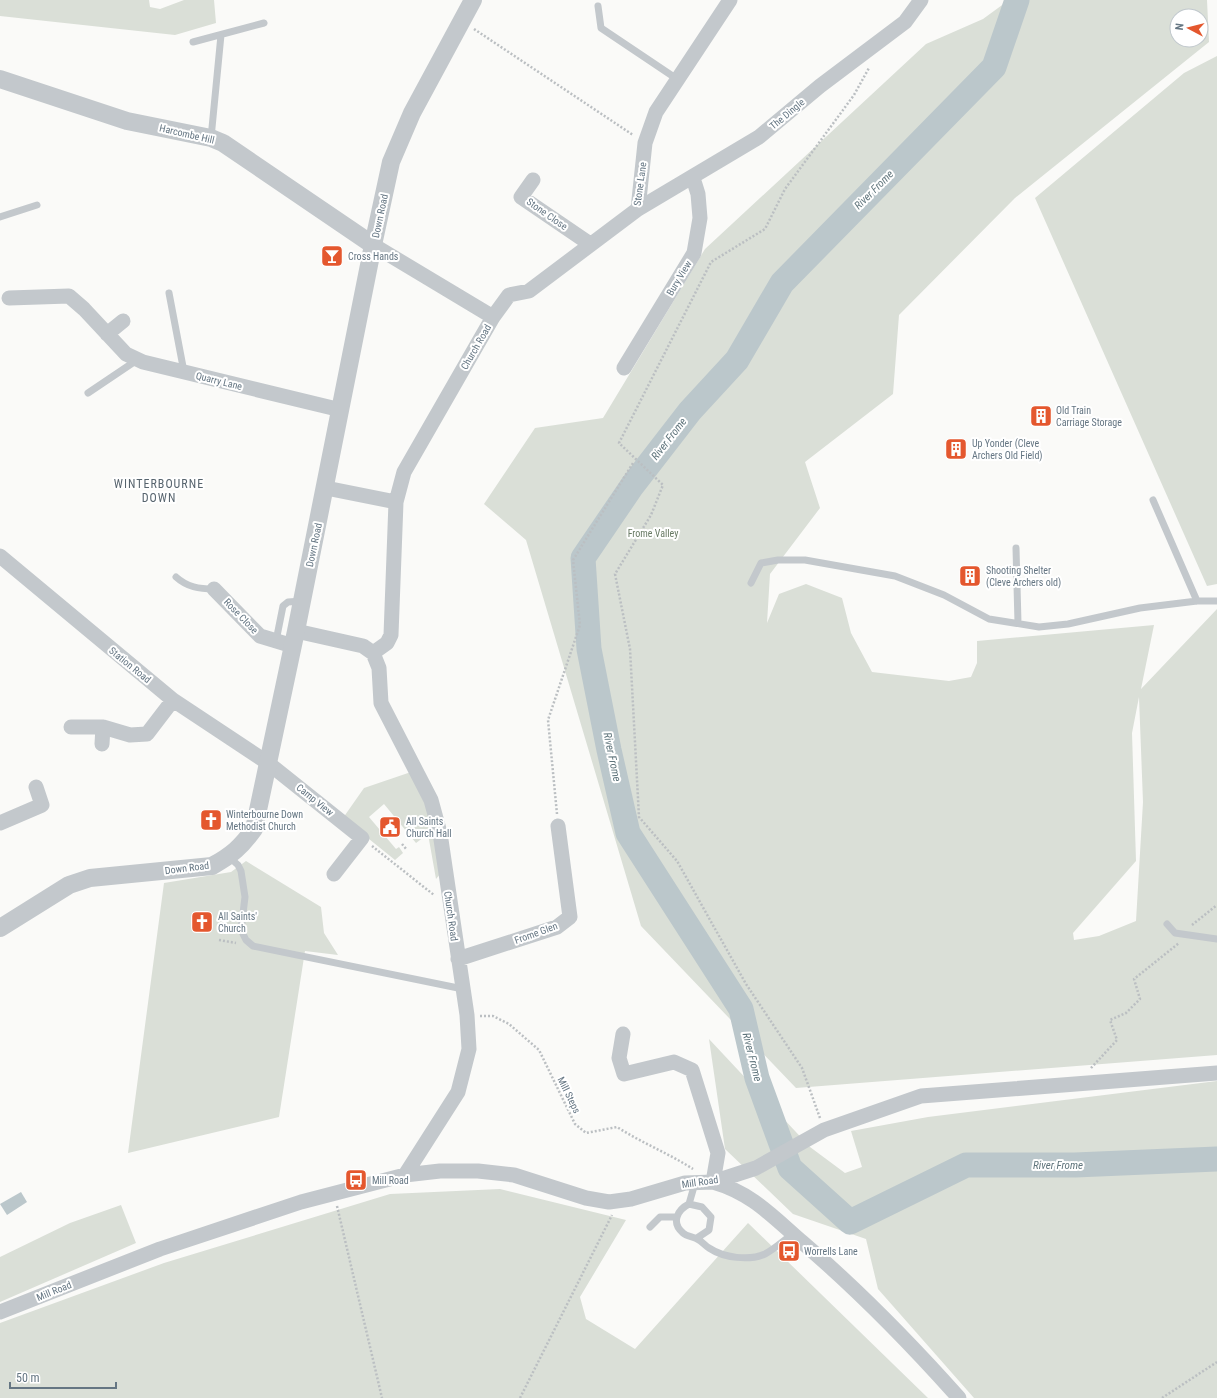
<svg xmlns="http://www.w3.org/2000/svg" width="1217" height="1398" viewBox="0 0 1217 1398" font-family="'Roboto Condensed',sans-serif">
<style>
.green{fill:#dadfd7;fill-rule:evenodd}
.water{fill:#bbc7cb}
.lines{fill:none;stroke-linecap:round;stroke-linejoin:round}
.river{stroke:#bbc7cb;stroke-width:25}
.path{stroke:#bbbfc2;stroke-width:2.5;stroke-dasharray:2 2;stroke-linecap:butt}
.service{stroke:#c3c8cc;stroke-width:7}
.minor{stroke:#c3c8cc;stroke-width:15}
.tertiary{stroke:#c3c8cc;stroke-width:18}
.labels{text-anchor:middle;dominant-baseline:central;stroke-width:4;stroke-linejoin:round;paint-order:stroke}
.street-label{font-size:10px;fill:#657683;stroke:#fff}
.poi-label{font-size:10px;fill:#657683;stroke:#fff;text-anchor:start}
.park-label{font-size:10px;fill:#687a64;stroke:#fff}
.water-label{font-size:11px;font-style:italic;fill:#60757c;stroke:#fff}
.quarter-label{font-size:12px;letter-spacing:1px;fill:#57646e;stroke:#fff}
</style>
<rect width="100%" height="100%" fill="#fafaf8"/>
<path class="green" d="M 0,0 L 149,0 L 150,7 L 160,9 L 184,0 L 214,0 L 216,23 L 175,35 L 0,16 Z
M 1009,0 L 1207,0 L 1209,42 L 1015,198 L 899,315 L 893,394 L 805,462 L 820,508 L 770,574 L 767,623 L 779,594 L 806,584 L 842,598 L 851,633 L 872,672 L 949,681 L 971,677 L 977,663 L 977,641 L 1154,625 L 1141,689 L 1217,609 L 1217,1055 L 796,1088 L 641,926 L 526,540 L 484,504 L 535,428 L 603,418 L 705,249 L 926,44 L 983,19 ZM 1177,16 L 1201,16 L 1201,40 L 1177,40 ZM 1139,697 L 1143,802 L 1136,921 L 1099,936 L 1074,940 L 1073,933 L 1136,861 L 1132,733 Z
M 1217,56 L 1217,584 L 1207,586 L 1035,198 L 1184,73 Z
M 411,772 L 431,806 L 441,873 L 436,879 L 428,834 L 416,843 L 384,804 L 369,817 L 396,849 L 399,847 L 403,853 L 395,860 L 343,818 L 364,788 Z
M 246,861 L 321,907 L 324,933 L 338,955 L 305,951 L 279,1117 L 128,1153 L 164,883 L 231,872 Z
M 709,1039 L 810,1147 L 845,1173 L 862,1167 L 851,1131 L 928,1117 L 1217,1081 L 1217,1398 L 974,1398 L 878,1289 L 866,1239 L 793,1214 L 725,1149 Z
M 500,1189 L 626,1220 L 580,1297 L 586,1319 L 635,1349 L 748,1223 L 928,1398 L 0,1398 L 0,1323 L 164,1263 L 390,1194 Z
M 121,1205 L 136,1243 L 0,1302 L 0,1257 L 70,1223 Z"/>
<path class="water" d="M 21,1192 L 27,1202 L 7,1215 L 0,1204 Z"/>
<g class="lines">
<path class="river" d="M 1017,0 L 994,67 L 782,283 L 737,360 L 690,411 L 632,486 L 583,558 L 589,649 L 609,750 L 628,833 L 741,1009 L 757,1078 L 790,1168 L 850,1222 L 966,1165 L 1075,1165 L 1217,1159"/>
<path class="path" d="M 474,29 L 633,135
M 557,814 L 548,720 L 580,625 L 573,560 L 633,463
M 402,844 L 407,850
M 372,846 L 434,895
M 1192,925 L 1217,905
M 219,940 L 236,943
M 480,1016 L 493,1016 L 509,1024 L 539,1050 L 575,1124 L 586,1133 L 617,1127 C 642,1143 668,1153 693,1169
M 1091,1068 L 1117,1040 L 1110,1020 L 1126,1013 L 1140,999 L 1134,979 L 1179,943
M 820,1118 L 802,1068 L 746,984 L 677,861 L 639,817 L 630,649 L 615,574 L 651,515 L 663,485 L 619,443 L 711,262 L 765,229 L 785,189 L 854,95 L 869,68
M 337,1206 L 382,1398
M 520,1398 L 612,1215
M 1162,1398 L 1217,1362"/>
<path class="service" d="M 598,6 L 601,28 L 677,79
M 193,42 L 264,23
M 211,138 L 221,35
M 0,217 L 37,205
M 169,293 L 184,372
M 88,393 L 137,360
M 1153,500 L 1197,601
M 1016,548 L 1018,623
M 176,577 C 187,587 199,589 214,589
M 751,583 L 761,563 L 778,560 L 805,560 L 895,576 L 944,595 L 989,619 L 1039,627 L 1068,624 L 1140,608 L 1197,601 L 1217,601
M 276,641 L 283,606 L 288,602 L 302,601
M 229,857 L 238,865 L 241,871 L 245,897 L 241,930 L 246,940 L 253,946 L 463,989
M 1167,924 L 1175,933 L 1217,939
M 689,1204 L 695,1183
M 650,1227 L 660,1217 L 677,1217
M 697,1238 L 709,1230 L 711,1217 L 702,1207 L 689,1204 C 677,1210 671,1223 683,1233 C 687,1237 693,1236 697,1239 C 702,1241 705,1246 709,1248 C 724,1258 749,1261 765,1254 C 775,1249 784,1240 793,1234"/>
<path class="minor" d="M 533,180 L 521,197 L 590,244
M 638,209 L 645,143 L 656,112 L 730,0
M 373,245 L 493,317
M 9,298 L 69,296 L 84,309 L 126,354 L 143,362 L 341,410
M 107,334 L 123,321
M 624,368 L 694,253 L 700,218 L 698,194 L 693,178
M 326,488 L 396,502
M 0,556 L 173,700 L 268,763 L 362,838 L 334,874
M 214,589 L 260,636 L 293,646
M 296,631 L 363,646 L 373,653 L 379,668 L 381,703 L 431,800 L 440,833 L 467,1015 L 469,1049 L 458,1092 L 405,1175
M 373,653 L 387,643 L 391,635 L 396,502 L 404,472 L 493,317 L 509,295 L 529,291 L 638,209 L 759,137 L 820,86 L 905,22 L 921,0
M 71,727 L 103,727 L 130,735 L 147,734 L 173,700
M 102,744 L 103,727
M 0,823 L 42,805 L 36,787
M 458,959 L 557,927 L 570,917 L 558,826
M 623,1034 L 619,1058 L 624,1074 L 674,1062 L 692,1070 L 718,1153 L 713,1182 C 752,1193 773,1217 802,1242 C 858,1290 910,1343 959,1398
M 0,1312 L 160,1249 L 301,1202 L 405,1175 L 440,1171 L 478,1171 L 514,1175 L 586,1198 L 609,1202 L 631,1199 L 685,1183 L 713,1182 L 756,1168 L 824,1130 L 921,1096 L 1217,1073"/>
<path class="tertiary" d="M 0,79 L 127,121 L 211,138 L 223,143 L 373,245
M 0,928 L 69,885 L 90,878 L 212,866 C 232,855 241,847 254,829 L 296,631 L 373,245 L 391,162 L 412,113 L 473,0"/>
</g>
<defs>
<g id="bar-square" transform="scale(1.15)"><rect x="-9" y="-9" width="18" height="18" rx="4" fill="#e4572e" stroke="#fff"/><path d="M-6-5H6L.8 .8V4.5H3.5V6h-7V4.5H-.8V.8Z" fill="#fff"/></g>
<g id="building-square" transform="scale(1.15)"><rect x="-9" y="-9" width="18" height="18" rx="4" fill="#e4572e" stroke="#fff"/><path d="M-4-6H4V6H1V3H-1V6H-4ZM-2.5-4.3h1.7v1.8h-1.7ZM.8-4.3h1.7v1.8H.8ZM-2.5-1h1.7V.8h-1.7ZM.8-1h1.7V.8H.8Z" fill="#fff"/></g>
<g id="church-square" transform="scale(1.15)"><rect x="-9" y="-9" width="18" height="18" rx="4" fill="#e4572e" stroke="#fff"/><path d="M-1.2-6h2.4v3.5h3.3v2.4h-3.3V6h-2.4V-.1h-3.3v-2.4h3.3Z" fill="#fff"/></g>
<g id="civic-square" transform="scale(1.15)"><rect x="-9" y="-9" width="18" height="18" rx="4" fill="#e4572e" stroke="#fff"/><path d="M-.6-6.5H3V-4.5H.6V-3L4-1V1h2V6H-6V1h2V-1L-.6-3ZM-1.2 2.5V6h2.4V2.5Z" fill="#fff"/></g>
<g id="bus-square" transform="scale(1.15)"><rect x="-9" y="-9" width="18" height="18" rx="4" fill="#e4572e" stroke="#fff"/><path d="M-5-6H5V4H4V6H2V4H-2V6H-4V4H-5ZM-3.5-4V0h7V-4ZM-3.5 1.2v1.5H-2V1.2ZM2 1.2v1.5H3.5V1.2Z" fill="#fff"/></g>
</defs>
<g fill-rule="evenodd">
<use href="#bar-square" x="332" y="256"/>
<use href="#building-square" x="1041" y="416"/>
<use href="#building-square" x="956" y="449"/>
<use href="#building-square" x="970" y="576"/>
<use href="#church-square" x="211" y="820"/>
<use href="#civic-square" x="390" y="827"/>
<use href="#church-square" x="202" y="922"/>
<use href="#bus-square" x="356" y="1180"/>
<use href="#bus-square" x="789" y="1251"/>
</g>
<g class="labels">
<g class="street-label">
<text transform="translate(787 114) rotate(-40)">The Dingle</text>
<text transform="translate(187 134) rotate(13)">Harcombe Hill</text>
<text transform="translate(640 184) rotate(-82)">Stone Lane</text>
<text transform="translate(547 214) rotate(35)">Stone Close</text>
<text transform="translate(380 216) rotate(-78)">Down Road</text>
<text transform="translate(679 278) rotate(-59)">Bury View</text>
<text transform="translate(476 347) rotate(-60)">Church Road</text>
<text transform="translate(219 381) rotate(14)">Quarry Lane</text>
<text transform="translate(314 545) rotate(-78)">Down Road</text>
<text transform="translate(241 616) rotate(46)">Rose Close</text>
<text transform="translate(130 665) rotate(39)">Station Road</text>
<text transform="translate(315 800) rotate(39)">Camp View</text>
<text transform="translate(187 868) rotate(-7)">Down Road</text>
<text transform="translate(451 916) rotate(82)">Church Road</text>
<text transform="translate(536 933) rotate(-20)">Frome Glen</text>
<text transform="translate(569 1095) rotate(64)">Mill Steps</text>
<text transform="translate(700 1182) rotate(-8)">Mill Road</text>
<text transform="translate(54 1291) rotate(-22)">Mill Road</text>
</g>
<g class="poi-label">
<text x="348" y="256">Cross Hands</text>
<text x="1056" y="410">Old Train<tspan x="1056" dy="12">Carriage Storage</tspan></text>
<text x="972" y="443">Up Yonder (Cleve<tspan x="972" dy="12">Archers Old Field)</tspan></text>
<text x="986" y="570">Shooting Shelter<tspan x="986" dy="12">(Cleve Archers old)</tspan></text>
<text x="226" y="814">Winterbourne Down<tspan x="226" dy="12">Methodist Church</tspan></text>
<text x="406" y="821">All Saints<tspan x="406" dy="12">Church Hall</tspan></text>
<text x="218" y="916">All Saints'<tspan x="218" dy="12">Church</tspan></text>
<text x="372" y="1180">Mill Road</text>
<text x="804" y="1251">Worrells Lane</text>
</g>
<g class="park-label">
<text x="653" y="533">Frome Valley</text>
</g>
<g class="water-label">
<text transform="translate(874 190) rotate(-45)">River Frome</text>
<text transform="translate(669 439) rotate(-52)">River Frome</text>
<text transform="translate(612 757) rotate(78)">River Frome</text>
<text transform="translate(752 1057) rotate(76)">River Frome</text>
<text x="1058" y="1165">River Frome</text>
</g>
<g class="quarter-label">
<text x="159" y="484">WINTERBOURNE<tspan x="159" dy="14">DOWN</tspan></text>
</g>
</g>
<g transform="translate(1189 28) rotate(277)"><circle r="19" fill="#ffffff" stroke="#c1c8cd"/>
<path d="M0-3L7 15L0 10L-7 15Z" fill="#e4572e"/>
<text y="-6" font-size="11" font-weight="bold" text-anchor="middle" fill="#657683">N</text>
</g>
<path d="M10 1382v6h106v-6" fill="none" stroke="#657683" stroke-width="2"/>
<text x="16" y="1382" font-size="12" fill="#657683" stroke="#ffffff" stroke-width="3" paint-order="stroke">50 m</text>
</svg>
